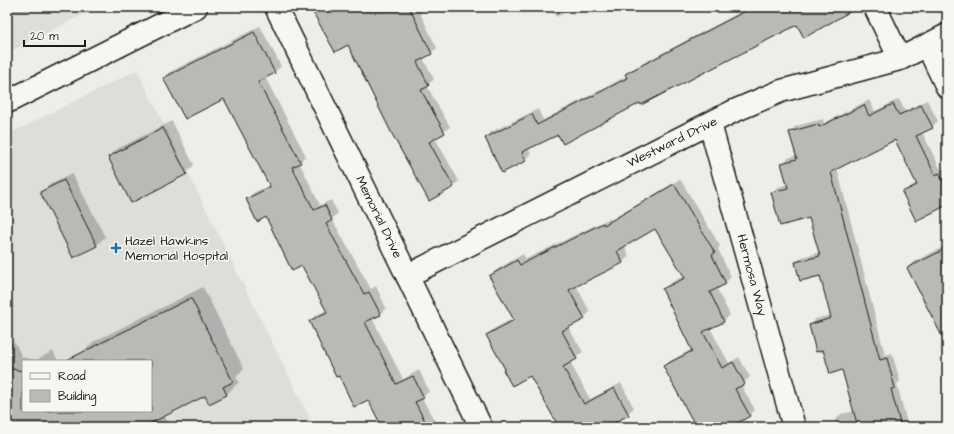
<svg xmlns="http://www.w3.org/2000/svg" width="954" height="434" viewBox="0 0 954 434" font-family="'Architects Daughter',sans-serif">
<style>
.built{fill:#ddddda;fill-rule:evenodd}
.shadow{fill:#0003}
.building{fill:#b9b9b6;stroke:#1c1c1c}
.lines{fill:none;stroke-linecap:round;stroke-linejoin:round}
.minor-casing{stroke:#1c1c1c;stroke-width:25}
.minor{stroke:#f6f6f2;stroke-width:22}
.poi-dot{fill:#1f6fb2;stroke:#f6f6f2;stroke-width:1.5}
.labels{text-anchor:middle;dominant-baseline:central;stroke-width:3;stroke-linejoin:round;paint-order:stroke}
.street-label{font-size:13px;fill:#1c1c1c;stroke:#f6f6f2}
.poi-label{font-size:13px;fill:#1c1c1c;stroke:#f6f6f2;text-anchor:start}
</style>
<rect width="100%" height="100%" fill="#edede9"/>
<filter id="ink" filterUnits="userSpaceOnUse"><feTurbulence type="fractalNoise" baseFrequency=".025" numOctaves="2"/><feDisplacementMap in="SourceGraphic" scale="8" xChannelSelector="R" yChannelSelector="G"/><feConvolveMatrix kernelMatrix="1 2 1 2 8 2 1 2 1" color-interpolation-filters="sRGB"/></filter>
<g filter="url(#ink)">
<path class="built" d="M 7,7 L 98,7 L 7,53 Z
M 137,70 L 314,427 L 7,427 L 7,135 ZM 23,361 L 151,361 L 151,411 L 23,411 Z"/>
<path class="shadow" d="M 7,7 L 46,7 L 43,11 L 7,11 Z
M 308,7 L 432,7 L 420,13 L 437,48 L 423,58 L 434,79 L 427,86 L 450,127 L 435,138 L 459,181 L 453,186 L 349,43 L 315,13 L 312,14 Z
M 550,7 L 577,7 L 556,17 Z
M 750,7 L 856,7 L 797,24 L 640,102 L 558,133 L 528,148 L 531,154 L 525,160 L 486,138 L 491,132 L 538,109 L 543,120 L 627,76 L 626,74 L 632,69 Z
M 260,26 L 281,66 L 275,72 L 265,77 L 306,156 L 299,162 L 320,205 L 331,200 L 338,213 L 332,219 L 371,289 L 376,286 L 386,308 L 380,314 L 372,318 L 403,379 L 419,370 L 429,391 L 422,398 L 438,427 L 397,427 L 368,399 L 339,375 L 310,321 L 316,315 L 327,310 L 302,264 L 267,216 L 247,199 L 253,193 L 270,185 L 224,98 L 164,78 L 170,72 Z
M 899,99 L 905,111 L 927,100 L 938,121 L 932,127 L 922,132 L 941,170 L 945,168 L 947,172 L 947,204 L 903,192 L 917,182 L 896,139 L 837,168 L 885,355 L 892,353 L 900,381 L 897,384 L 908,427 L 837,427 L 835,420 L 841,414 L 854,411 L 843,369 L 824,348 L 810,325 L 815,319 L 831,315 L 821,274 L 796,262 L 802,257 L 820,252 L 810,217 L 772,193 L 778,187 L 788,184 L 783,163 L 788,158 L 797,155 L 790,132 L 796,126 L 823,119 L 824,123 L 869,100 L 875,111 Z
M 172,121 L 194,165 L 186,173 L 109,157 L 117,149 Z
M 72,173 L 105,237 L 97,245 L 74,257 L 41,193 L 49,185 Z
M 680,179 L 720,246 L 718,249 L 731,277 L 725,283 L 716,287 L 730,315 L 724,321 L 710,328 L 729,363 L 739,357 L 750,377 L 741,385 L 755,410 L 749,416 L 736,423 L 738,427 L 680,427 L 693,420 L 664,367 L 670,361 L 692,349 L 664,289 L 670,283 L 684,276 L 656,227 L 624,246 L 629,256 L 623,262 L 576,285 L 590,312 L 584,318 L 568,327 L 583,352 L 570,362 L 590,399 L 621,383 L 634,408 L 620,419 L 625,427 L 560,427 L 530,375 L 506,368 L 487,335 L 493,329 L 514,318 L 490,276 L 496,270 L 523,254 L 526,259 L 610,218 L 611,220 Z
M 947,245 L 947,327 L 909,268 L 915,261 Z
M 203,287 L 244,369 L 236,377 L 239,382 L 227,394 L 209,402 L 205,394 L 164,415 L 170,427 L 7,427 L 7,346 L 15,342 L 22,357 L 36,360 L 53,351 L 58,361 L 23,361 L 23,411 L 151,411 L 151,361 L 85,361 L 81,354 L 93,342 Z"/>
<path class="building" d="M 310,7 L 409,7 L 432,54 L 417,62 L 429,86 L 421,90 L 445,133 L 429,142 L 454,187 L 429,201 L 392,134 L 348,45 L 335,52 Z
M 753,7 L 858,7 L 804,38 L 797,25 L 641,105 L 640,103 L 563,144 L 558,135 L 522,152 L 526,161 L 502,173 L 485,138 L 532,114 L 537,125 L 627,78 L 625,74 Z
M 254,32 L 275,73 L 258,82 L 301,163 L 292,167 L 314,210 L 325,205 L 332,220 L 326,224 L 364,294 L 369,292 L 381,315 L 365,322 L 396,384 L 413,376 L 424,398 L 415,402 L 428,427 L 382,427 L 368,400 L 354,407 L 339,376 L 336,377 L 309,321 L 327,312 L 302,266 L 292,271 L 266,217 L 257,222 L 246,199 L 270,187 L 224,99 L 185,119 L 163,78 Z
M 893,104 L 899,115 L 921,105 L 933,128 L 916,136 L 935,175 L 939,173 L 947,189 L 947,205 L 916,221 L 902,192 L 917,185 L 895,140 L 831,172 L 880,360 L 887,358 L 895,388 L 891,389 L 901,427 L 858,427 L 842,370 L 830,374 L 823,350 L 816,352 L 809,325 L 831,318 L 820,276 L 800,281 L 795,262 L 820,256 L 809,218 L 780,226 L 771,192 L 788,188 L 781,163 L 797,159 L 789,132 L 818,124 L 819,127 L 864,105 L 869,116 Z
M 163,128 L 187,174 L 131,203 L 108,157 Z
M 64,180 L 97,246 L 73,258 L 40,192 Z
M 674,184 L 715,253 L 712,255 L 726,284 L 710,292 L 724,322 L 703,332 L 722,368 L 733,362 L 745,384 L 735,389 L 750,416 L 731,427 L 696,427 L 663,366 L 692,351 L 662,289 L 685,278 L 655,229 L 617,251 L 623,263 L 569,290 L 585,319 L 562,331 L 577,359 L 563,367 L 584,404 L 614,388 L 629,415 L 606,427 L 559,427 L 530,376 L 512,386 L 503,370 L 505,369 L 486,335 L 514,320 L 489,276 L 517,260 L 520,265 L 603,223 L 604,225 Z
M 947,248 L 947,346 L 907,268 Z
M 191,298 L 233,382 L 223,387 L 227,395 L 209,404 L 205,396 L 143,427 L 7,427 L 7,368 L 23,371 L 23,411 L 151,411 L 151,361 L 65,361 Z"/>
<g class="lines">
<g class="minor-casing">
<path id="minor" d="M 276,7 L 481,427
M 875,7 L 900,59
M 927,45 L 947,87
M 7,102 L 196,7
M 710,124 L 794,427
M 407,276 L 734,111 L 781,91 L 900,59 L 947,35"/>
</g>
<use href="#minor" class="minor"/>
</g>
</g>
<path class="poi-dot" d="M114 242h4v4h4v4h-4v4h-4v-4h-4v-4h4z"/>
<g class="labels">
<g class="street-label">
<text transform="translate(672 142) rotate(-26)">Westward Drive</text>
<text transform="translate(379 217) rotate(64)">Memorial Drive</text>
<text transform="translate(752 275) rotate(75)">Hermosa Way</text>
</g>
<g class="poi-label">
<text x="125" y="241">Hazel Hawkins<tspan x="125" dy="15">Memorial Hospital</tspan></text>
</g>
</g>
<rect width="954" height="434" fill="none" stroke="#f6f6f2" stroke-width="24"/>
<rect x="12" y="12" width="930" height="410" fill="none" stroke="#1c1c1c" stroke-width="1.5" filter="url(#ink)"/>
<rect x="22" y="360" width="130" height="52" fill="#f6f6f2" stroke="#9f9f9c"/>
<rect x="30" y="373" width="20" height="6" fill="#f6f6f2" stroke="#9f9f9c"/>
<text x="58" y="380" font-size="12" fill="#1c1c1c">Road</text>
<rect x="30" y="390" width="20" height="12" fill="#b9b9b6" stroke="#9f9f9c"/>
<text x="58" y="400" font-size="12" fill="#1c1c1c">Building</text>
<path d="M24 40v6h61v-6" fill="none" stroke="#1c1c1c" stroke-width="2"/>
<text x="30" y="40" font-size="12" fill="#1c1c1c" stroke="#f6f6f2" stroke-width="3" paint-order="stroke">20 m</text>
</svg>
